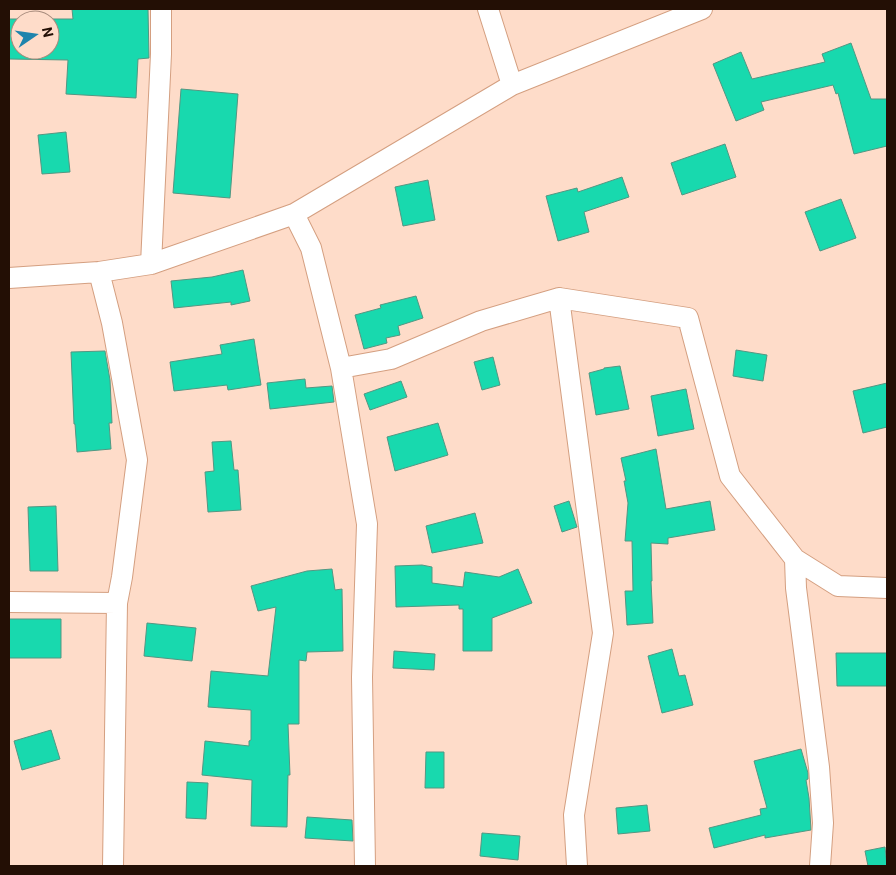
<svg xmlns="http://www.w3.org/2000/svg" width="896" height="875" viewBox="0 0 896 875" font-family="Roboto,sans-serif">
<style>
.building{fill:#18d9ae;stroke:#539782;fill-rule:evenodd}
.lines{fill:none;stroke-linecap:round;stroke-linejoin:round}
.minor-casing{stroke:#d49f80;stroke-width:22}
.minor{stroke:#fff;stroke-width:20}
</style>
<rect width="100%" height="100%" fill="#fedcc9"/>
<path class="building" d="M 72,9 L 148,9 L 149,58 L 138,59 L 136,98 L 66,94 L 68,60 L 9,59 L 9,19 L 73,19 ZM 20,20 L 50,20 L 50,50 L 20,50 Z
M 851,43 L 871,99 L 887,99 L 887,146 L 854,154 L 838,93 L 836,94 L 833,85 L 761,102 L 764,110 L 736,121 L 713,64 L 741,52 L 752,79 L 825,62 L 822,54 Z
M 181,89 L 238,94 L 230,198 L 173,193 Z
M 66,132 L 70,172 L 42,174 L 38,135 Z
M 725,144 L 736,177 L 682,195 L 671,163 Z
M 622,177 L 629,197 L 584,212 L 589,232 L 558,241 L 546,196 L 577,188 L 578,192 Z
M 428,180 L 435,220 L 403,226 L 395,187 Z
M 841,199 L 856,238 L 820,251 L 805,212 Z
M 243,270 L 250,301 L 231,305 L 231,302 L 174,308 L 171,281 L 212,277 Z
M 416,296 L 423,318 L 398,326 L 400,335 L 386,338 L 387,343 L 364,349 L 355,315 L 381,308 L 380,305 Z
M 254,339 L 261,385 L 228,390 L 227,385 L 174,391 L 170,362 L 222,354 L 220,345 Z
M 736,350 L 767,355 L 763,381 L 733,376 Z
M 105,351 L 110,380 L 112,423 L 109,423 L 111,449 L 77,452 L 75,424 L 74,424 L 71,352 Z
M 493,357 L 500,385 L 482,390 L 474,362 Z
M 620,366 L 629,409 L 596,415 L 589,373 L 604,369 L 604,368 Z
M 305,379 L 306,388 L 332,386 L 334,402 L 270,409 L 267,383 Z
M 401,381 L 407,397 L 370,410 L 364,394 Z
M 887,383 L 887,427 L 863,433 L 853,391 Z
M 686,389 L 694,429 L 658,436 L 651,396 Z
M 438,423 L 448,455 L 395,471 L 387,437 Z
M 231,441 L 234,470 L 238,470 L 241,510 L 208,512 L 205,472 L 214,471 L 212,442 Z
M 656,449 L 666,509 L 710,501 L 715,530 L 668,538 L 668,544 L 651,543 L 652,581 L 651,581 L 653,623 L 627,625 L 625,591 L 633,591 L 632,541 L 625,541 L 628,503 L 624,481 L 626,481 L 621,458 Z
M 569,501 L 577,527 L 562,532 L 554,506 Z
M 56,506 L 58,571 L 30,571 L 28,507 Z
M 475,513 L 483,543 L 432,553 L 426,526 Z
M 422,565 L 432,567 L 432,583 L 463,587 L 465,572 L 499,577 L 518,569 L 532,603 L 492,618 L 492,651 L 463,651 L 463,609 L 459,609 L 459,605 L 396,607 L 395,566 Z
M 332,569 L 335,590 L 342,589 L 343,651 L 307,652 L 306,661 L 299,660 L 299,724 L 288,724 L 290,775 L 288,775 L 287,827 L 251,826 L 252,780 L 202,775 L 205,741 L 249,746 L 249,741 L 251,740 L 251,710 L 208,707 L 211,671 L 268,676 L 276,607 L 258,611 L 251,586 L 307,571 Z
M 9,619 L 61,619 L 61,658 L 9,658 Z
M 147,623 L 196,628 L 192,661 L 144,656 Z
M 672,649 L 679,676 L 685,675 L 693,705 L 662,713 L 648,656 Z
M 394,651 L 435,654 L 434,670 L 393,668 Z
M 836,653 L 887,653 L 887,686 L 837,686 Z
M 51,730 L 60,759 L 22,770 L 14,741 Z
M 801,749 L 808,773 L 808,779 L 806,780 L 809,798 L 811,830 L 765,838 L 765,835 L 714,848 L 709,828 L 761,815 L 760,809 L 767,808 L 754,761 Z
M 426,752 L 444,752 L 444,788 L 425,788 Z
M 187,782 L 208,783 L 206,819 L 186,818 Z
M 647,805 L 650,831 L 618,834 L 616,808 Z
M 307,817 L 352,820 L 353,841 L 305,838 Z
M 482,833 L 520,836 L 518,860 L 480,856 Z
M 885,847 L 887,866 L 868,866 L 865,851 Z"/>
<g class="lines">
<g class="minor-casing">
<path id="minor" d="M 488,9 L 512,85
M 294,214 L 311,248 L 341,368 L 367,524 L 362,677 L 365,866
M 151,264 L 161,54 L 161,9
M 99,272 L 112,323 L 137,460 L 122,577 L 117,603 L 113,866
M 9,278 L 99,272 L 151,264 L 294,214 L 512,85 L 702,9
M 559,298 L 688,318 L 730,476 L 795,559 L 796,588 L 819,767 L 823,823 L 820,866
M 341,368 L 391,359 L 481,321 L 559,298 L 603,633 L 574,815 L 577,866
M 795,559 L 838,586 L 887,588
M 9,602 L 117,603"/>
</g>
<use href="#minor" class="minor"/>
</g>
<rect width="896" height="875" fill="none" stroke="#230f05" stroke-width="20"/>
<g transform="translate(35 35) rotate(77)"><circle r="24" fill="#fedcc9" stroke="#a68a7b"/>
<path d="M0-4L9 19L0 12L-9 19Z" fill="#1e84ad"/>
<text y="-8" font-size="14" font-weight="bold" text-anchor="middle" fill="#230f05">N</text>
</g>
</svg>
